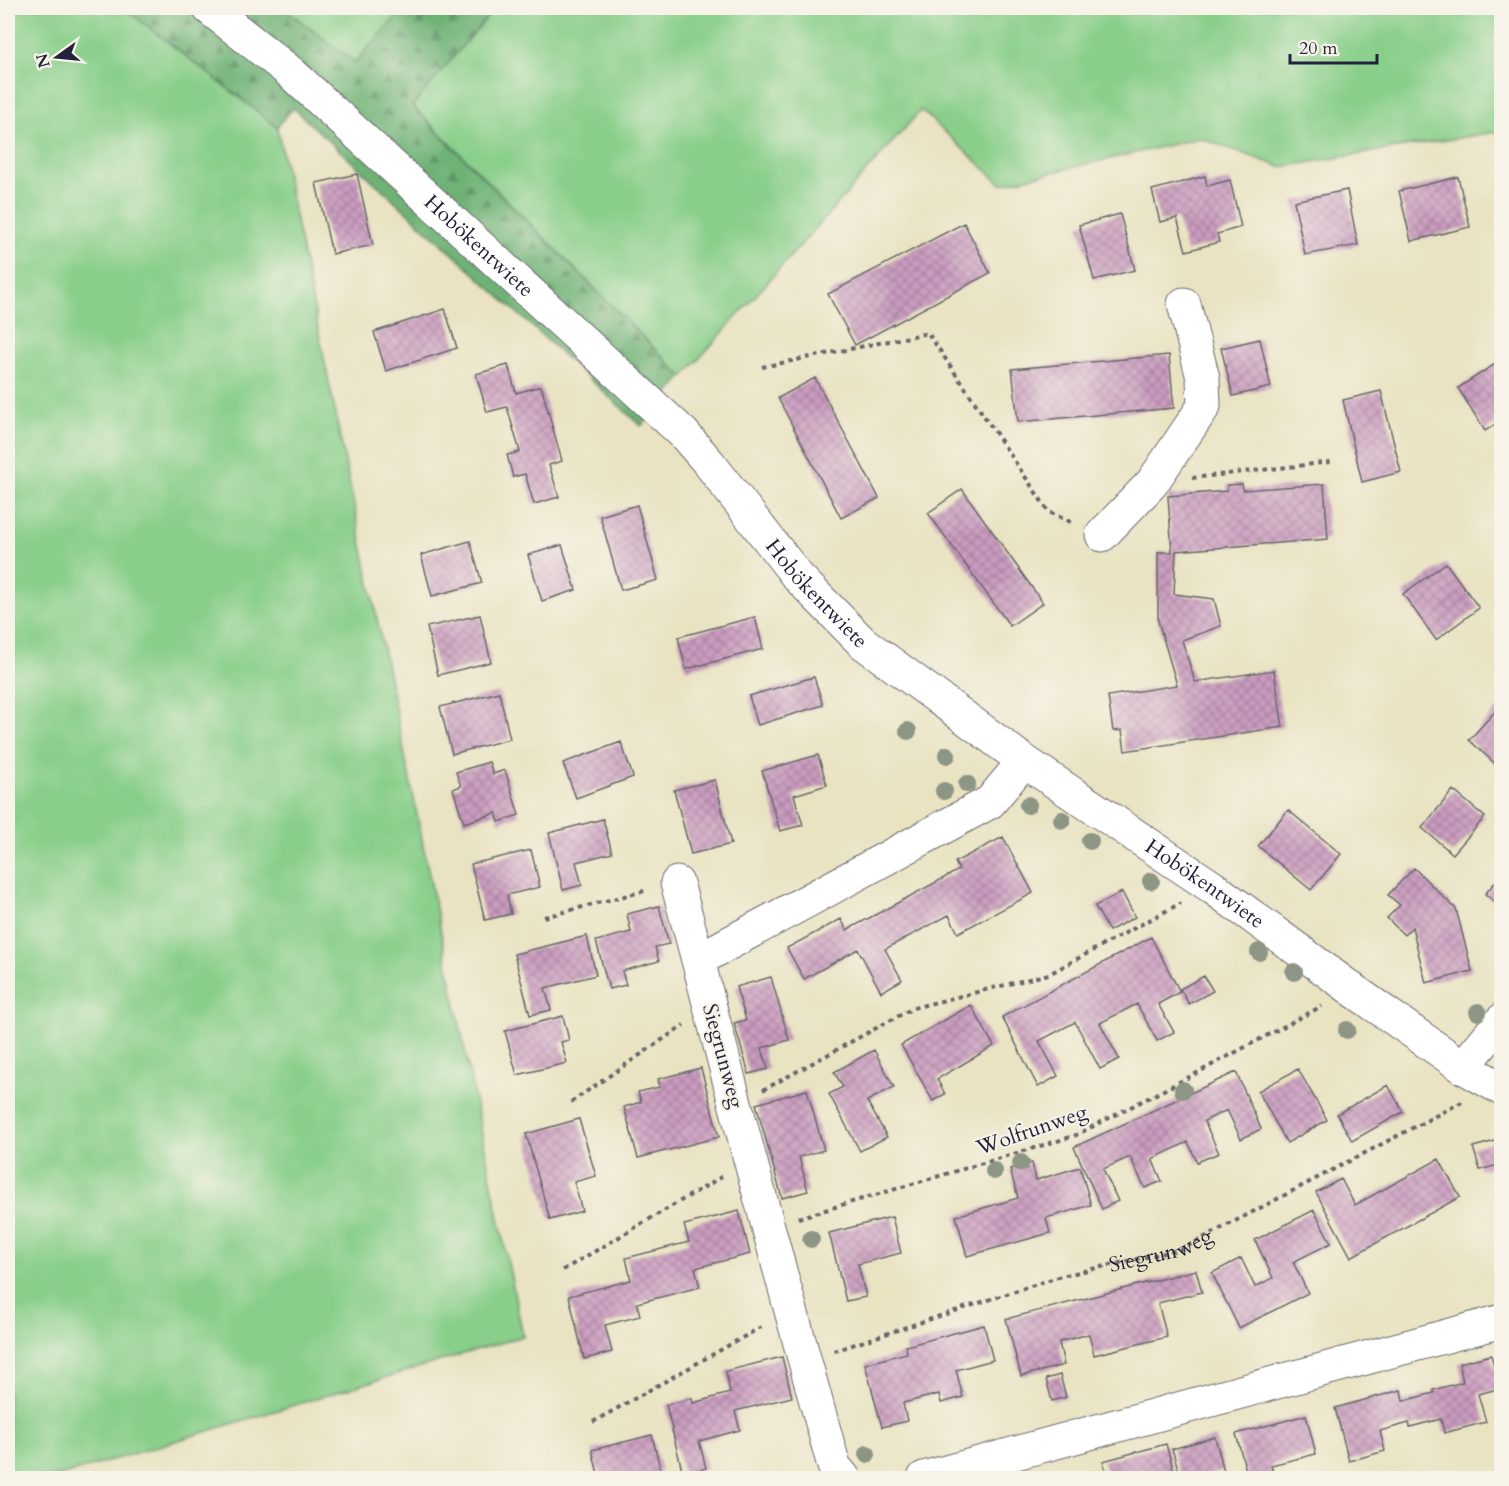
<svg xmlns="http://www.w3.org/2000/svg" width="1509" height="1486" viewBox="0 0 1509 1486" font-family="Cardo,serif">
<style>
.green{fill:#89cf8a;stroke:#567862;stroke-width:1.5}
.forest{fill:url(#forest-firs);stroke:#486a58;stroke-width:1.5}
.building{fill:url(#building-cross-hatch)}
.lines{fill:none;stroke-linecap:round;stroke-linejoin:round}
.minor-casing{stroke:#68666a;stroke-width:35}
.path{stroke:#68666a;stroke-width:4;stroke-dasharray:4.5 4.5;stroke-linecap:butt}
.minor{stroke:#fff;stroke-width:33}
.tree{fill:#8d9585}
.labels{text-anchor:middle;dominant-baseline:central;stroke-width:4.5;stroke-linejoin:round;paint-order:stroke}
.street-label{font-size:21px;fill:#22223b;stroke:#f7f3e8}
</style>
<defs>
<pattern id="forest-firs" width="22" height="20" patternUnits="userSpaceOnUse" patternTransform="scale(1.5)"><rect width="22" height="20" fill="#6eb276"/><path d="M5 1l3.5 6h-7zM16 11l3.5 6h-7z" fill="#5a9062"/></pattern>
<pattern id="building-cross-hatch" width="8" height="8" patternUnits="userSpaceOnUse" patternTransform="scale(1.5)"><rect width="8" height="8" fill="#cb9cc0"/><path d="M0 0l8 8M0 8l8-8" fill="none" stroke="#a47f9d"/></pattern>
</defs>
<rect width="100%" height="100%" fill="#f7f3e8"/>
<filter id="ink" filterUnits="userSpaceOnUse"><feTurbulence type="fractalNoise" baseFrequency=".0167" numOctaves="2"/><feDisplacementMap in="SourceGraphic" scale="12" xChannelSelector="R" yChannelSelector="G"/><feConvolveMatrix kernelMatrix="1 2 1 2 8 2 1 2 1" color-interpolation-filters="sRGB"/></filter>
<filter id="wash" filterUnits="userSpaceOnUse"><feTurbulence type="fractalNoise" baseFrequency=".008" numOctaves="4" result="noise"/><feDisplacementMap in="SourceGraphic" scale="24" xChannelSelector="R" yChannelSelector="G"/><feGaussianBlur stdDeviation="1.35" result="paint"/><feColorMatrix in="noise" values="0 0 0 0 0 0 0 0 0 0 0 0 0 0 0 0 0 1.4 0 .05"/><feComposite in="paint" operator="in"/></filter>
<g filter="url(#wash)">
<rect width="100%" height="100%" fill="#e9e3c2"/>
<path class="green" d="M 17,8 L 124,8 L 277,127 L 523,1336 L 53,1478 L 8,1478 L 8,10 Z
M 283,8 L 405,8 L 355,62 Z
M 495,8 L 1501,8 L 1501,131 L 1281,167 L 1200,138 L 1001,184 L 921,110 L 683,377 L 412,105 Z"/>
<path class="forest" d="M 124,8 L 283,8 L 355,62 L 405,8 L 495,8 L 412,106 L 683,377 L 641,426 L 293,108 L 277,127 Z"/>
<g id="blocks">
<path class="building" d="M 357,174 L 373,245 L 332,254 L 316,183 Z
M 1205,176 L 1207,186 L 1230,180 L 1241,227 L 1217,234 L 1219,242 L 1186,251 L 1177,218 L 1160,222 L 1152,190 Z
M 1458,177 L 1470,227 L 1411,241 L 1399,191 Z
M 1347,190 L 1358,245 L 1305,255 L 1294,201 Z
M 1120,214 L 1135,270 L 1094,280 L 1079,225 Z
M 964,223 L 990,273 L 855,345 L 828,294 Z
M 445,309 L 457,348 L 386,371 L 374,332 Z
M 1260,339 L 1271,387 L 1233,396 L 1221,348 Z
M 1169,355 L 1174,408 L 1018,422 L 1012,369 Z
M 1498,362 L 1502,368 L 1502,420 L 1485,431 L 1458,388 Z
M 508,365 L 516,393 L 541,386 L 562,461 L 549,465 L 559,497 L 534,504 L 525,474 L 513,477 L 507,455 L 520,452 L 507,407 L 487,412 L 476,374 Z
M 815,378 L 879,498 L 841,518 L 778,398 Z
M 1381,391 L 1401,472 L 1362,482 L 1343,400 Z
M 1242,484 L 1243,490 L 1324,484 L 1328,539 L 1176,551 L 1174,594 L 1214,599 L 1221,626 L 1182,640 L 1195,682 L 1274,670 L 1283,727 L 1125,751 L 1122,730 L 1113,731 L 1108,696 L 1177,685 L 1158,621 L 1158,552 L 1172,552 L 1168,496 L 1227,491 L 1227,485 Z
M 962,489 L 1043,603 L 1010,626 L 928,513 Z
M 637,505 L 658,580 L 621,590 L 600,516 Z
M 470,541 L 482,583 L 432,596 L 421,555 Z
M 562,545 L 576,590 L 542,601 L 528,555 Z
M 1446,563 L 1479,608 L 1436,640 L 1403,594 Z
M 480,615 L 491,662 L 438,675 L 427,627 Z
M 755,617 L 763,649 L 686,669 L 678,637 Z
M 814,677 L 823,705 L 758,725 L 749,696 Z
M 499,692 L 510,739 L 452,754 L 440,707 Z
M 1502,704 L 1502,770 L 1469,740 Z
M 621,742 L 633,777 L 576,798 L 563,763 Z
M 818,755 L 827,785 L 794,795 L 803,825 L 780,831 L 762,771 Z
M 489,762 L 493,774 L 505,770 L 519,815 L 499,822 L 496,813 L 464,823 L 453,789 L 461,786 L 456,772 Z
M 715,780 L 731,844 L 691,854 L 674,790 Z
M 1453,790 L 1485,817 L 1453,854 L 1422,828 Z
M 1288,810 L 1341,854 L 1311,890 L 1258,846 Z
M 603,819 L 612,853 L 576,862 L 582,885 L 563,890 L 549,833 Z
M 1003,837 L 1033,893 L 958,933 L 949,915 L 885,949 L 902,980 L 881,992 L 858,949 L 804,979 L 787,948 L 841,919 L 847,930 L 959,870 L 955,862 Z
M 531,850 L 540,887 L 507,895 L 511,914 L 485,920 L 471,864 Z
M 1414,868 L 1456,909 L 1472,971 L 1426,983 L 1412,927 L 1404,935 L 1387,918 L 1400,905 L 1388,895 Z
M 1502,874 L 1502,908 L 1485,894 Z
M 1122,892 L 1135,917 L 1109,931 L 1095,906 Z
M 659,906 L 669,944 L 655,947 L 659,961 L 622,971 L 626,985 L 609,989 L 596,941 L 631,932 L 627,914 Z
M 587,936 L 596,975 L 545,988 L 551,1010 L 530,1015 L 514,954 Z
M 1151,937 L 1180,992 L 1158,1004 L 1174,1032 L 1157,1041 L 1137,1004 L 1100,1023 L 1119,1059 L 1100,1069 L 1075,1022 L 1039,1041 L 1058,1076 L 1038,1087 L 1002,1017 Z
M 1204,976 L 1213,991 L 1189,1004 L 1180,989 Z
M 771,977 L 789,1040 L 762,1048 L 768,1069 L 749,1074 L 734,1023 L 746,1020 L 736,987 Z
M 971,1005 L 994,1046 L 937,1079 L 945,1094 L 933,1101 L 901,1045 Z
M 563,1016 L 569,1040 L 561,1042 L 567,1063 L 517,1075 L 505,1031 Z
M 874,1050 L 894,1087 L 867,1101 L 887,1137 L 860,1151 L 829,1094 L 843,1087 L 834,1072 Z
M 701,1068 L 719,1137 L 638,1158 L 624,1107 L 641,1102 L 638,1092 L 660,1087 L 658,1079 Z
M 1298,1069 L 1327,1120 L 1287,1143 L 1258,1091 Z
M 1236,1072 L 1261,1129 L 1241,1139 L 1227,1110 L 1204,1121 L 1219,1153 L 1197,1162 L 1188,1142 L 1152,1159 L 1162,1181 L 1145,1188 L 1130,1157 L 1103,1169 L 1118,1201 L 1102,1209 L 1074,1147 Z
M 1388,1085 L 1403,1112 L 1352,1141 L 1337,1114 Z
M 807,1090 L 824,1150 L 799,1157 L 808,1191 L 782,1198 L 756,1104 Z
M 579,1119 L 596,1176 L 574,1182 L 582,1211 L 550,1220 L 526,1134 Z
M 1499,1140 L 1502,1150 L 1502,1164 L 1480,1170 L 1473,1147 Z
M 1439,1159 L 1460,1197 L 1351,1257 L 1316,1192 L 1341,1179 L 1355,1205 Z
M 1032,1163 L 1036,1180 L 1080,1167 L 1091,1205 L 1046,1218 L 1050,1233 L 967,1256 L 956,1216 L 1018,1198 L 1010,1169 Z
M 1314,1210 L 1331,1243 L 1293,1262 L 1308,1293 L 1239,1328 L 1212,1273 L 1241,1258 L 1255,1287 L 1273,1278 L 1255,1240 Z
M 739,1211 L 750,1254 L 695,1268 L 700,1287 L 637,1303 L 640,1316 L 605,1325 L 612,1352 L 584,1359 L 569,1296 L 631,1280 L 626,1258 L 689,1242 L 684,1225 Z
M 892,1217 L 901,1253 L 858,1264 L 866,1297 L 846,1301 L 829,1233 Z
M 1196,1270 L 1202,1292 L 1158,1303 L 1167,1337 L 1094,1355 L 1089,1334 L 1059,1342 L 1064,1365 L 1021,1376 L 1006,1319 Z
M 984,1325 L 993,1360 L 956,1370 L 963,1397 L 941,1403 L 939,1394 L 903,1403 L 907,1421 L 882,1427 L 865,1364 L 907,1353 L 906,1346 Z
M 1491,1355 L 1494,1366 L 1502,1364 L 1502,1388 L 1478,1394 L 1486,1422 L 1444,1433 L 1441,1419 L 1410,1427 L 1409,1423 L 1380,1431 L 1385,1451 L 1349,1461 L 1335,1408 L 1401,1390 L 1403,1401 L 1434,1393 L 1433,1390 L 1463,1382 L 1459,1363 Z
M 782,1357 L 792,1397 L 735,1411 L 740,1430 L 699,1441 L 706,1468 L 683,1474 L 666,1405 L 692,1398 L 693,1403 L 730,1393 L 726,1371 Z
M 1060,1375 L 1066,1397 L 1052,1401 L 1046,1379 Z
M 1306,1415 L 1316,1454 L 1271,1465 L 1274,1478 L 1248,1478 L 1236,1434 Z
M 652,1435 L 661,1472 L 634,1478 L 599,1478 L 592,1450 Z
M 1215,1437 L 1224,1471 L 1196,1478 L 1181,1478 L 1172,1449 Z
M 1166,1444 L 1175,1476 L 1164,1478 L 1108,1478 L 1103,1461 Z"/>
</g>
</g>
<g filter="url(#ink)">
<use href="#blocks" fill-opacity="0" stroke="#68666a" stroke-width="1.5"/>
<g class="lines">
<g class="minor-casing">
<g id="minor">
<path id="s2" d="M 209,8 L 290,72 L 683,433 L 709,463 L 798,577 L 862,642 L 1024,761 L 1212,887 L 1353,990 L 1463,1067 L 1502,1089"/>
<path d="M 1102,535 L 1152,483 L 1204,406 L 1203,378 L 1184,304"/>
<path d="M 677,883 L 698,960"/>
<path d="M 1463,1067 L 1502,1020"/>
<path d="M 844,1478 L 834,1466 C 787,1298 741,1129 698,960 L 990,802 L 1024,761"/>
<path d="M 924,1478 L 1502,1321"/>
</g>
</g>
<g class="path">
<path d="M 762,367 L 928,333 L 1049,512 L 1073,523"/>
<path d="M 1192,478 L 1331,462"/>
<path d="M 544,917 L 648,890"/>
<path d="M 763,1090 L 913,1008 L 1049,974 L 1181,903"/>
<path d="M 571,1102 L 684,1025"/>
<path d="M 798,1218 L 1074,1136 L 1195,1074 L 1322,1006"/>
<path d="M 563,1270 L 723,1176"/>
<path id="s1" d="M 834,1351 L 1061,1276 L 1182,1249 L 1462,1102"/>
<path d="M 593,1422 L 763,1326"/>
</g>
<use href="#minor" class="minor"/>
</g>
<g class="tree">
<circle cx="908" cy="731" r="9"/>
<circle cx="947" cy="755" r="9"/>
<circle cx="967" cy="784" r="9"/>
<circle cx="944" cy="791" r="9"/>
<circle cx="1028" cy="805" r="9"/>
<circle cx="1062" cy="820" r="9"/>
<circle cx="1090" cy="841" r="9"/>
<circle cx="1151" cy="881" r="9"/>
<circle cx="1259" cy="952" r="9"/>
<circle cx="1294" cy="972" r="9"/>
<circle cx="1478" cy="1012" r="9"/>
<circle cx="1347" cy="1030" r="9"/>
<circle cx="1183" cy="1090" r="9"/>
<circle cx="1021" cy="1163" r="9"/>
<circle cx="994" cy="1171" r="9"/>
<circle cx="811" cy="1239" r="9"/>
<circle cx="867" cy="1454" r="9"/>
</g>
</g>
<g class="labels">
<g class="street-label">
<text stroke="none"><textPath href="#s2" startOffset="360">Hobökentwiete</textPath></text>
<text stroke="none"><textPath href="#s2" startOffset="846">Hobökentwiete</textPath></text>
<text stroke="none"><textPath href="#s2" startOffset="1332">Hobökentwiete</textPath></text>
<text transform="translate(723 1056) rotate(75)">Siegrunweg</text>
<text transform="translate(1032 1130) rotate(-19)">Wolfrunweg</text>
<text stroke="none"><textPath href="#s1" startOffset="342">Siegrunweg</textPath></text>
</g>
</g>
<rect width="1509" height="1486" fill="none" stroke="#f7f3e8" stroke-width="30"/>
<g transform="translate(57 57) rotate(255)" stroke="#f7f3e8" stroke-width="4.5" paint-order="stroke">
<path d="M0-4.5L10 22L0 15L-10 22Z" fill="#22223b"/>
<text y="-9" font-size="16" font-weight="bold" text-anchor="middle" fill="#22223b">N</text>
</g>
<path d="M1290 54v9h87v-9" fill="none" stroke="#22223b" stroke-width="3"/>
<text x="1299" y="54" font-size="18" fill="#22223b" stroke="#f7f3e8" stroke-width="4.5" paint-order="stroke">20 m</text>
</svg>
